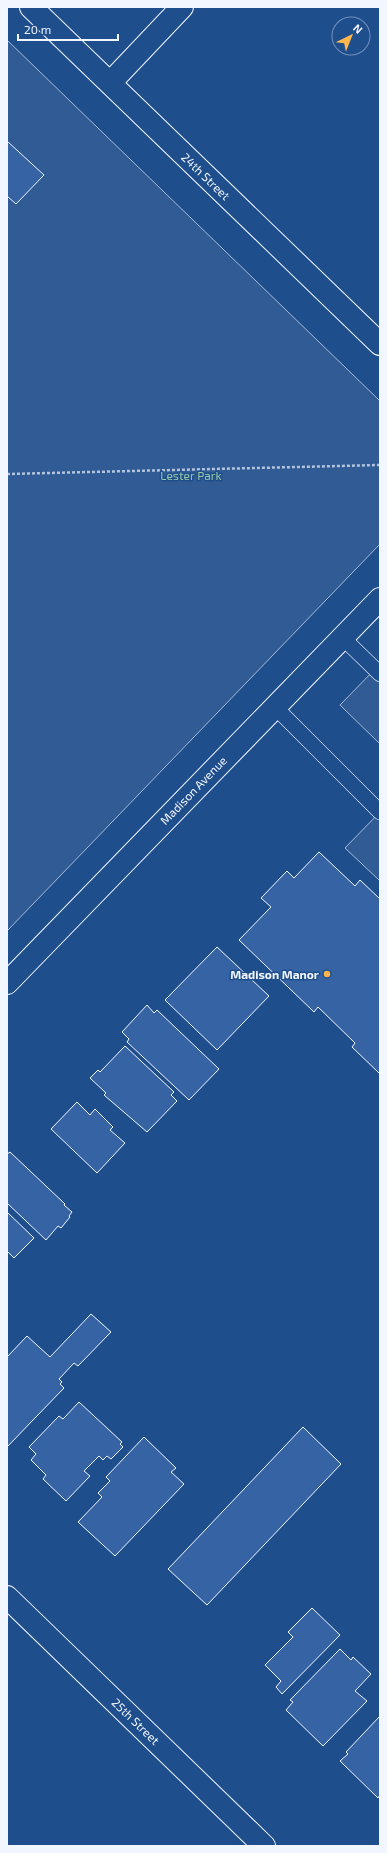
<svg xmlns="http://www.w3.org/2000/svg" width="387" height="1853" viewBox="0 0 387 1853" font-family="'Exo 2',sans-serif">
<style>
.built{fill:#305b95;stroke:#a8bbd7}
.building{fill:#3563a3;stroke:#f2f6ff}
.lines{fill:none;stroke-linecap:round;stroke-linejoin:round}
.lane-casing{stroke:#f2f6ff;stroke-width:16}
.street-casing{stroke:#f2f6ff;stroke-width:24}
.secondary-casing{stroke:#f2f6ff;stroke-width:24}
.path{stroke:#b3c4dc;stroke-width:2.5;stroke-dasharray:3 2;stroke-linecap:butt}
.lane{stroke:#1f4e8c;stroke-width:15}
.street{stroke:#1f4e8c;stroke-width:22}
.secondary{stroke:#1f4e8c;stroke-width:22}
.poi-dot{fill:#ffb74d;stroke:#1f4e8c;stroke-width:1.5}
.labels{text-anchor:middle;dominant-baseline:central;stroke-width:3;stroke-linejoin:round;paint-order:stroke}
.street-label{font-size:12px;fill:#f2f6ff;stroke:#1f4e8c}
.park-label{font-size:12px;fill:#97c8a6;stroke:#1f4e8c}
.poi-label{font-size:12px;font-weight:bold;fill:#f2f6ff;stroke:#1f4e8c;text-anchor:end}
</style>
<rect width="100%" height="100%" fill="#1f4e8c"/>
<path class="built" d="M 7,40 L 380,401 L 380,544 L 7,931 Z
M 380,664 L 380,744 L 340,705 Z
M 380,812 L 380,881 L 345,848 Z"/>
<path class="building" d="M 7,141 L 44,175 L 16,204 L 7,196 Z
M 319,852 L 355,886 L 360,880 L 380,899 L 380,1074 L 352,1047 L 355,1043 L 318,1007 L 314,1012 L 239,940 L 271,907 L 261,898 L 287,871 L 294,878 Z
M 217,947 L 269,996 L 217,1050 L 165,1000 Z
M 147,1005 L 154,1013 L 157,1010 L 219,1069 L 189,1100 L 127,1042 L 129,1039 L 122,1032 Z
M 125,1046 L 174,1092 L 171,1095 L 177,1101 L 147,1132 L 104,1095 L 106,1093 L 90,1078 L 98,1070 L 100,1072 Z
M 77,1102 L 90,1115 L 95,1109 L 113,1127 L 110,1130 L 125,1143 L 97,1173 L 51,1129 Z
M 10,1152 L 65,1204 L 64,1205 L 72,1212 L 69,1216 L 70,1217 L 61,1228 L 58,1226 L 46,1240 L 7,1203 L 7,1154 Z
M 7,1212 L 34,1238 L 14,1258 L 7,1251 Z
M 91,1314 L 111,1332 L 78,1366 L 74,1363 L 59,1379 L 62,1382 L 60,1384 L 64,1388 L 7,1447 L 7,1357 L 27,1336 L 50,1357 Z
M 79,1402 L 122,1442 L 120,1444 L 123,1447 L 111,1459 L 107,1456 L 103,1460 L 99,1456 L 84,1471 L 90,1476 L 66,1501 L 43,1479 L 46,1475 L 31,1460 L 36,1454 L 29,1447 L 59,1416 L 63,1419 Z
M 303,1427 L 341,1464 L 207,1605 L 168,1569 Z
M 144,1437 L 176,1468 L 171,1472 L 184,1484 L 115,1556 L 78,1522 L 102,1497 L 98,1493 L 110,1481 L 106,1477 Z
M 312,1608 L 340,1635 L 282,1694 L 276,1687 L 281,1681 L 265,1665 L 293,1637 L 288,1632 Z
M 340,1649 L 351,1660 L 353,1657 L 371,1674 L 355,1691 L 367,1701 L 323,1746 L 286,1710 L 293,1702 L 290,1700 Z
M 380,1716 L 380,1795 L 378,1798 L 340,1761 L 348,1754 L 346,1752 Z"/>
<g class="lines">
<g class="lane-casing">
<path id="lane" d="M 342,637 L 380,674
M 274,706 L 380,812"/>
</g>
<g class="street-casing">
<path id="street" d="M 110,83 L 182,7
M 7,983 L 380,599
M 7,1597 L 264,1846"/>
</g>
<g class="secondary-casing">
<path id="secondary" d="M 31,7 L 380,344"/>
</g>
<path class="path" d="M 7,474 L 380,465"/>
<use href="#lane" class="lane"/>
<use href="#street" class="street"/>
<use href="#secondary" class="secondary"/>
</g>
<circle class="poi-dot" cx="327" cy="974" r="4"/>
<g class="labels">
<g class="street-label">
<text transform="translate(206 176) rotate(44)">24th Street</text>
<text transform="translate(193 790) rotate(-46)">Madison Avenue</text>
<text transform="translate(136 1721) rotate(44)">25th Street</text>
</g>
<g class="park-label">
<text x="191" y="475">Lester Park</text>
</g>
<g class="poi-label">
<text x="319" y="974">Madison Manor</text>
</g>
</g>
<rect width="387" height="1853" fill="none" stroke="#f2f6ff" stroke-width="16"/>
<g transform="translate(351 36) rotate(43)"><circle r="19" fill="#1f4e8c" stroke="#7391ba"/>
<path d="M0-3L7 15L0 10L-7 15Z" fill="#ffb74d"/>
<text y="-6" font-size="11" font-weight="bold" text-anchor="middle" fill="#f2f6ff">N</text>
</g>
<path d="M18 34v6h100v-6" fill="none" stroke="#f2f6ff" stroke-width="2"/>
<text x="24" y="34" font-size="12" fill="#f2f6ff" stroke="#1f4e8c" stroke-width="3" paint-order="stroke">20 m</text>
</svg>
